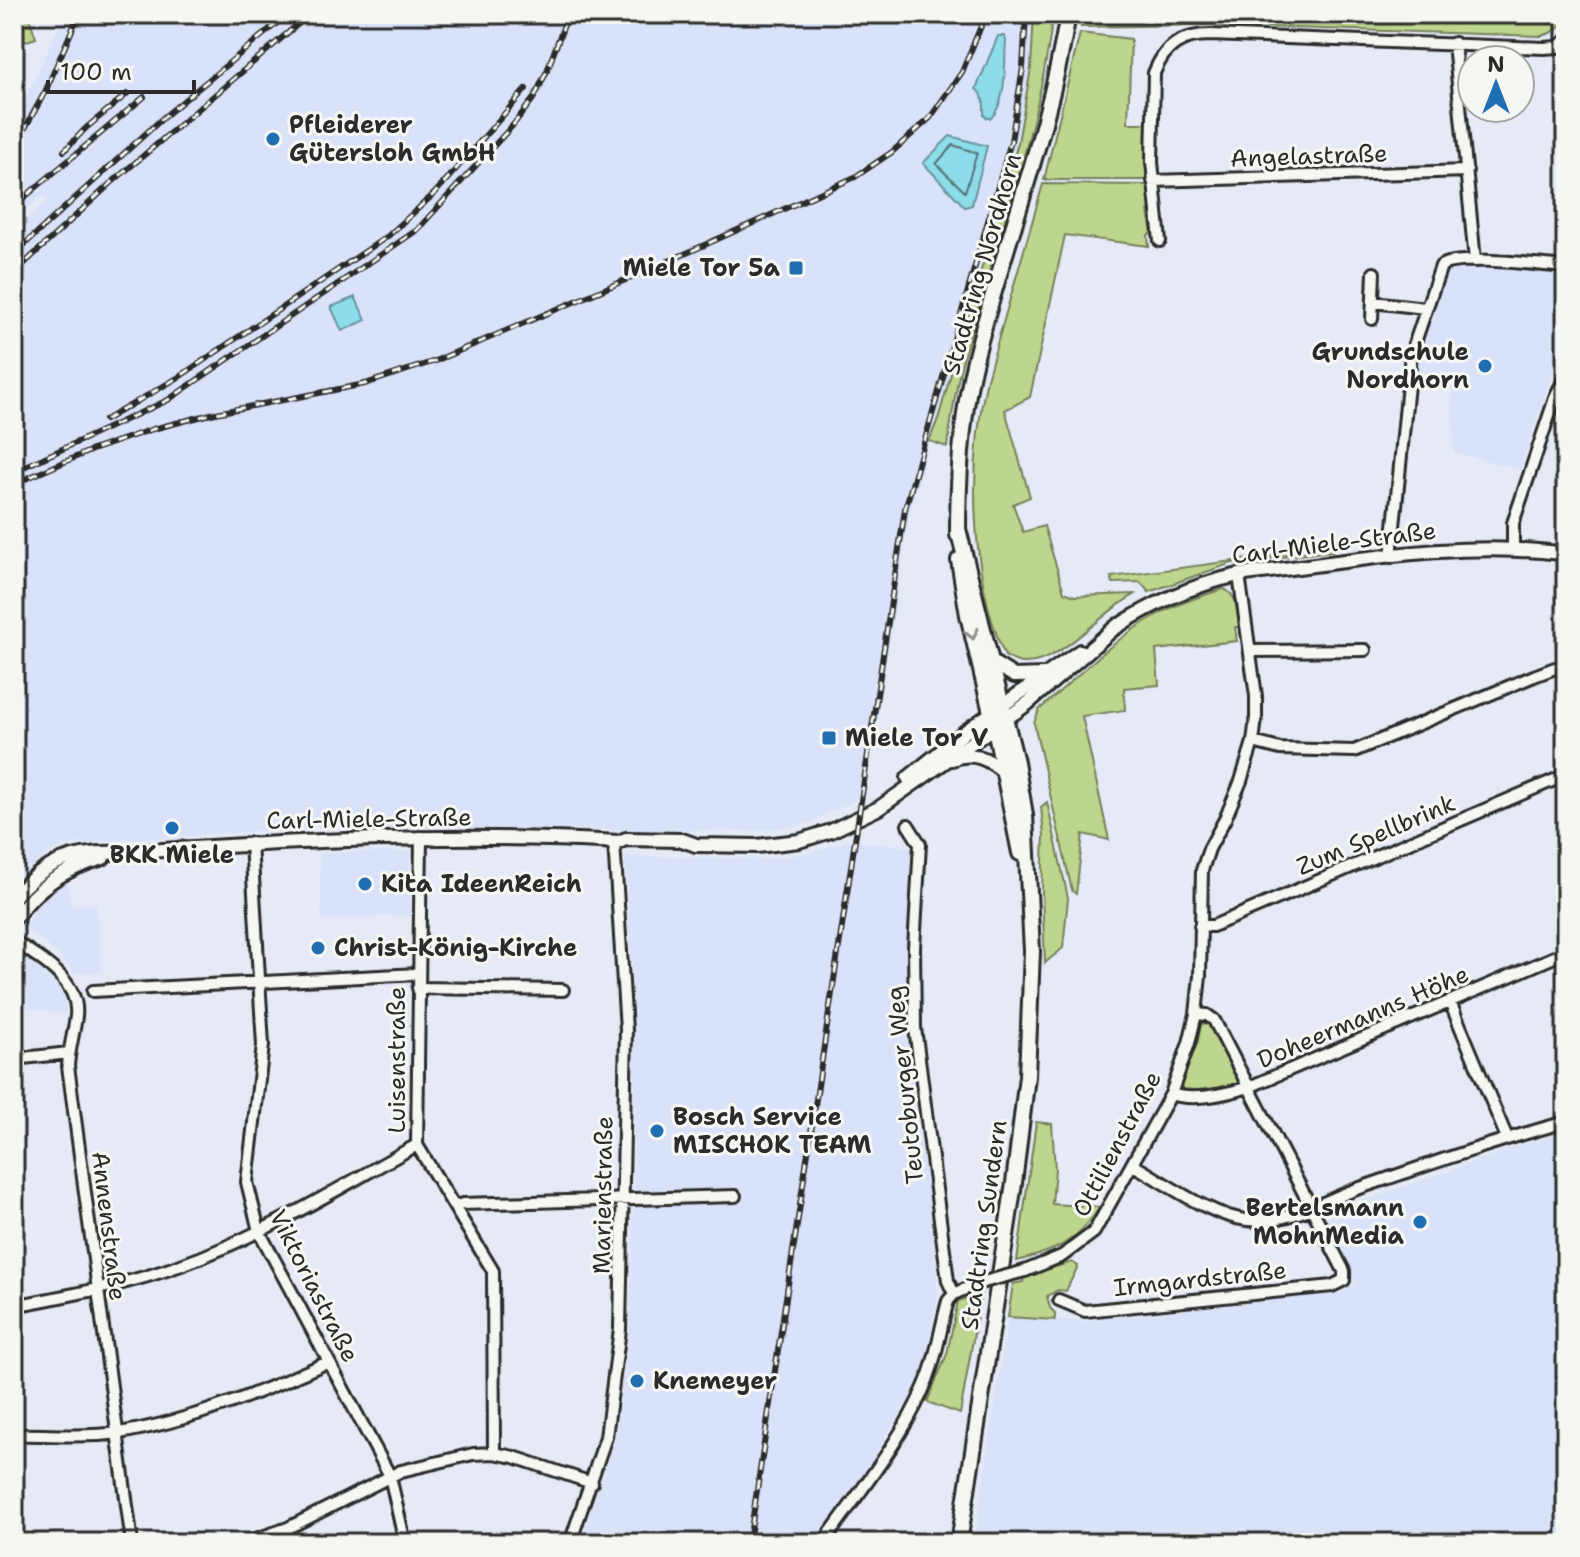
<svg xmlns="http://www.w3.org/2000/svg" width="1580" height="1557" viewBox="0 0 1580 1557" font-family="'Shantell Sans',sans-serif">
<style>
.built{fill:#d9e2f9}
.green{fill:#bdd58c;stroke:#74805c;stroke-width:2}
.water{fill:#8ddcea;stroke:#66959e;stroke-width:2}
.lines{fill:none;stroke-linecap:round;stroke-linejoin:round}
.shore{stroke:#527277;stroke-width:2}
.minor-casing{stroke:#2b2b2b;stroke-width:16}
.tertiary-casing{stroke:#2b2b2b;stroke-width:18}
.secondary-casing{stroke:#2b2b2b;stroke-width:20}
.minor{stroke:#f6f6f2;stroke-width:10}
.tertiary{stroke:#f6f6f2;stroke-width:12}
.secondary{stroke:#f6f6f2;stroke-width:14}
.rail-casing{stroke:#2b2b2b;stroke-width:6}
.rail{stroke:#f6f6f2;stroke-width:3;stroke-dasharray:9;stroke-linecap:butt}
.minor-bridge-casing{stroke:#2b2b2b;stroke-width:16;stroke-linecap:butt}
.minor-bridge{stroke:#f6f6f2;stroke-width:10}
.oneway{stroke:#90908e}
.poi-dot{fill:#1f6fb2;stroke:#f6f6f2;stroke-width:3}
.labels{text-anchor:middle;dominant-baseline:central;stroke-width:6;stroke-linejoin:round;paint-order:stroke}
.poi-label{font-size:24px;font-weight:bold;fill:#2b2b2b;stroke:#f6f6f2;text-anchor:start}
.street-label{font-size:24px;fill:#2b2b2b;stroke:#f6f6f2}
</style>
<rect width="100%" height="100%" fill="#e5eaf6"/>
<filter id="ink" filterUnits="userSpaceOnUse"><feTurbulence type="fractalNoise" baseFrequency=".0125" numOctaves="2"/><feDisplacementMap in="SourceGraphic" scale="16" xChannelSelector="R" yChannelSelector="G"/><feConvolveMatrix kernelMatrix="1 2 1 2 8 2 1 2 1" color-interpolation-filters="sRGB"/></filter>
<g filter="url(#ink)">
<path class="built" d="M 65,14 L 1034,14 L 1031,68 L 1018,143 L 938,419 L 929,441 L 909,517 L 883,683 L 871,682 L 871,685 L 882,687 L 866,795 L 806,824 L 757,831 L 314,827 L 70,844 L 46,854 L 14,883 L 14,231 L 49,199 L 44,196 L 14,218 L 14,122 Z
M 1488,267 L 1566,272 L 1566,358 L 1556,361 L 1520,469 L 1454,453 L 1451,376 L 1415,371 L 1416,356 L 1445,271 L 1449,268 Z
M 849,841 L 911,847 L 915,856 L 908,1021 L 915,1105 L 933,1220 L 938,1295 L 927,1353 L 918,1383 L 854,1490 L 815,1543 L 583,1543 L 580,1542 L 615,1440 L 629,1329 L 634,1199 L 635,1030 L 625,856 L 769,859 L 811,852 Z
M 410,851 L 410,915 L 322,920 L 319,853 Z
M 67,876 L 70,905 L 96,904 L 102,972 L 73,973 L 62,958 L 29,930 L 27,925 L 34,905 Z
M 14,952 L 42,970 L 56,982 L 63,992 L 67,1015 L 14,1005 Z
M 1566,1131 L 1566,1543 L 974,1543 L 1008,1317 L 1083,1321 L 1340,1293 L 1356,1284 L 1326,1226 L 1330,1213 L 1509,1149 Z"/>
<path class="green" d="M 14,14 L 28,14 L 36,38 L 14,45 Z
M 1034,14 L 1053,14 C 1039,134 994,247 962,363 C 955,390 952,419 947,447 L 929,441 L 938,419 L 1018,143 L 1031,68 Z
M 1083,14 L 1565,14 C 1562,28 1554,33 1541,36 L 1203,25 L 1081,27 Z
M 1080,33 L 1131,39 L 1128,123 L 1148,123 L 1149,180 L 1044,180 Z
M 1043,184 L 1149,185 L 1151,208 L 1148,211 L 1152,233 L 1148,235 L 1149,246 L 1065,235 L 1030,397 L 1005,410 L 1030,497 L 1013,504 L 1023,532 L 1044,526 L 1064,592 L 1075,596 L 1136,594 C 1104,609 1058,666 1023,663 C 1017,663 1011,659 1005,656 C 970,578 968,462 987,379 Z
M 1332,548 L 1333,551 L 1232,563 L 1149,592 L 1140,582 L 1113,583 L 1111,577 Z
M 1224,589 C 1239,596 1237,611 1239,627 L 1235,627 L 1237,641 L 1156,650 L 1159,685 L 1124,688 L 1125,710 L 1082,716 L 1109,840 L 1083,834 L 1076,894 L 1072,891 L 1034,723 L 1039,710 C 1076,678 1112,640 1155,616 C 1176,604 1200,596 1224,589 Z
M 1047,802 L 1068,898 L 1063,948 L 1045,963 L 1042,892 L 1044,835 L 1041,807 Z
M 1209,1023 L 1240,1084 L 1210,1091 L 1183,1089 L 1181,1086 L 1198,1041 L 1201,1024 Z
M 1036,1122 L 1052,1124 L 1055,1169 L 1052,1204 L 1100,1207 C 1077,1242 1056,1251 1017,1261 Z
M 1072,1262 L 1078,1266 L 1066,1291 L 1058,1290 L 1047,1296 L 1050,1308 L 1055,1313 L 1055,1320 L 1008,1317 L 1013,1284 L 1023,1282 L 1023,1277 Z
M 981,1294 L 960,1414 L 927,1402 L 947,1354 L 958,1301 Z"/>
<path class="water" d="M 998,36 L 1004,36 L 1006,40 C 1004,64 1008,102 990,119 L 984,116 C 984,105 985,96 976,89 Z
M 950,136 L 987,146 L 972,205 L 965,207 L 923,163 Z
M 355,297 L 366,320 L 342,331 L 331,307 Z"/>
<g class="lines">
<path class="shore" d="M 953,145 L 977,153 L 965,192 L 936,164 Z"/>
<g class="minor-casing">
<path id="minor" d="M 1454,43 L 1475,261
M 1153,181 L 1467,171
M 1160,241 L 1152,162 L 1154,73 C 1165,45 1182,35 1211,35 L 1544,48 L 1557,47 L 1566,41
M 1373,302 L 1425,308
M 1372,319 L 1374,273
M 1513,548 L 1513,523 L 1556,395 L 1566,376
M 1391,557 L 1411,354 L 1441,266 C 1458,254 1541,265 1566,267
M 1251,651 L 1365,650
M 1253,742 L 1280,749 L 1354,751 L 1534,676 L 1555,668 L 1566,668
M 908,825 L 920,844 L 914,948 L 915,1028 L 948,1281 L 954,1294
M 421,837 L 417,1145 L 493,1271 L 494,1453
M 251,843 L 263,1045 L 247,1182 L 259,1231 L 390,1476 L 405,1543
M 1200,926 L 1213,926 L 1566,775
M 14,941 C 39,958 80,980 76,1016 C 74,1033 69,1049 68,1066 L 132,1543
M 418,988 L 563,990
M 93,991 L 418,974
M 1450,1002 L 1507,1138
M 14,1059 L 69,1053
M 1171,1094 C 1194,1102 1226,1094 1249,1087 L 1566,952
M 1133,1165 C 1166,1183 1210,1216 1247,1220 C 1288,1224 1321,1202 1357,1189 C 1427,1165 1495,1141 1566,1122
M 456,1206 L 463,1204 L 735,1196
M 1025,1271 L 1062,1256 L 1094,1232 L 1171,1094 L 1189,1043 L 1196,1014 L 1200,976 L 1202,870 L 1209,849 L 1225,819 L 1241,781 L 1253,742 L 1256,718 L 1256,696 L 1239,575
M 1059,1300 L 1085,1311 L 1332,1286 L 1344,1280 L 1344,1271 L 1214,1020 L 1207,1015 L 1196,1014
M 14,1306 C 70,1295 127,1285 181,1265 C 264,1235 340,1187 417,1145
M 14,1435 C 48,1434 85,1438 119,1433 C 192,1421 262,1392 328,1362
M 244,1543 L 288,1528 L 401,1471 L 473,1454 L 494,1453 L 514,1457 L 592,1483
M 570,1543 L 606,1437 L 620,1329 L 626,1030 L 614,842
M 823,1543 C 857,1495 903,1439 925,1385 C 937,1358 940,1329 948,1301 L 954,1294 L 976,1284"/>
</g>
<g class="tertiary-casing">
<path id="tertiary" d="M 1112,630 C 1152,603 1192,585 1239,575 C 1346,562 1458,539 1566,554
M 992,662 L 1014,676 L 1044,675
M 952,759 C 972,750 989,759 1004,772
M 908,778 L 966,731 L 1080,651
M 14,897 C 46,861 73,851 121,853 C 288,841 452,832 619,842 L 626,839 L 682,840 L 696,845 L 757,846 L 799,841 L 831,831 L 879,808 L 1027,704 L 1118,625
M 14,919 C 38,886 64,869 103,858"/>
</g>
<g class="secondary-casing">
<path id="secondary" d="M 958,529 L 1016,762 L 1025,815 L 1032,951 L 1027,1076 L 1014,1183 L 959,1543
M 958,535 C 958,477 961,416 975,360 C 1004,244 1049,133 1068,14
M 959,560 L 968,615 L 997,738 L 1020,853"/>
</g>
<use href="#minor" class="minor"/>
<use href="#tertiary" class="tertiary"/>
<use href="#secondary" class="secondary"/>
<g class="rail-casing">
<path id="rail" d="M 14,148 L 45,92 L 79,14
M 64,151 L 86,128 L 127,94
M 14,206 L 144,97
M 14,254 L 165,116 L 288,14
M 14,273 L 110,184 L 310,14
M 105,420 L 179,377 L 388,236 L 435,193 L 526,89
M 15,471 L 168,400 L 417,230 L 513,125 L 534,98 L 547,71 L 568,14
M 14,484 L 92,450 L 153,429 L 211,414 L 365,384 L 435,361 L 649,270 L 855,177 L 892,152 L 930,118 L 962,72 L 986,14
M 749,1543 L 905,509 L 1011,141 L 1023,68 L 1026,14"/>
</g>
<use href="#rail" class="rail"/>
<g class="minor-bridge-casing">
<path id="minor-bridge" d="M 976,1284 L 1025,1271"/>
</g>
<use href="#minor-bridge" class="minor-bridge"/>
</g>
<defs><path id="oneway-chevron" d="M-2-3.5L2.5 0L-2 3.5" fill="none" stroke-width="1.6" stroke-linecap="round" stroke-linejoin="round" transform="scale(2)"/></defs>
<use class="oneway" href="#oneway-chevron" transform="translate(972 634) rotate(77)"/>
</g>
<g class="poi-dot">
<circle cx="273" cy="139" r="8"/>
<rect x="788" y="260" width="16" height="16" rx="4"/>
<circle cx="1485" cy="366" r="8"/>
<rect x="821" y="730" width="16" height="16" rx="4"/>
<circle cx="172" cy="828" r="8"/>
<circle cx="365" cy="884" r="8"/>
<circle cx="318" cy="948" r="8"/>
<circle cx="657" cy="1131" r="8"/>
<circle cx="1420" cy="1222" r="8"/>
<circle cx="637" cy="1381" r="8"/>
</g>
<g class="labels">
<g class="poi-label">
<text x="289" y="125">Pfleiderer<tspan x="289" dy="28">Gütersloh GmbH</tspan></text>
<text x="780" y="268" text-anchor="end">Miele Tor 5a</text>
<text x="1469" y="352" text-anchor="end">Grundschule<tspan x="1469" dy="28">Nordhorn</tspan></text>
<text x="845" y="738">Miele Tor V</text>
<text x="172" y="855" text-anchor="middle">BKK Miele</text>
<text x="381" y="884">Kita IdeenReich</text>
<text x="334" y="948">Christ-König-Kirche</text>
<text x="673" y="1117">Bosch Service<tspan x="673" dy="28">MISCHOK TEAM</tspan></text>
<text x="1404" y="1208" text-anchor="end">Bertelsmann<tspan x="1404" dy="28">MohnMedia</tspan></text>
<text x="653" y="1381">Knemeyer</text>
</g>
<g class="street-label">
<text transform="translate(1309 156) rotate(-2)">Angelastraße</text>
<text transform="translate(982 264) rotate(-74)">Stadtring Nordhorn</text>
<text transform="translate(1334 543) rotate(-7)">Carl-Miele-Straße</text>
<text transform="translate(369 819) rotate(-1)">Carl-Miele-Straße</text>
<text transform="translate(1376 835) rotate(-23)">Zum Spellbrink</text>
<text transform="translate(1363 1017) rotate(-23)">Doheermanns Höhe</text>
<text transform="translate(397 1060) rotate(-90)">Luisenstraße</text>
<text transform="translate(905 1085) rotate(-96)">Teutoburger Weg</text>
<text transform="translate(1117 1144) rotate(-62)">Ottilienstraße</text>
<text transform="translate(603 1195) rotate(-89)">Marienstraße</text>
<text transform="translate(984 1225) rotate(-82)">Stadtring Sundern</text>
<text transform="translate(109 1226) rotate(83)">Annenstraße</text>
<text transform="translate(1200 1279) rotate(-6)">Irmgardstraße</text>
<text transform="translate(314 1286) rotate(63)">Viktoriastraße</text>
</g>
</g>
<rect width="1580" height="1557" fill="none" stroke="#f6f6f2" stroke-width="48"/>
<rect x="24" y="24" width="1532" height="1509" fill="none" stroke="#2b2b2b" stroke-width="3" filter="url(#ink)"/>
<g transform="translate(1496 84)"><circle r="38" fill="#f6f6f2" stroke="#a5a5a2" stroke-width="2"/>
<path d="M0-6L14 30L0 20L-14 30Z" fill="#1f6fb2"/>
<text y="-12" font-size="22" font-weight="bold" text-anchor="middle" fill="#2b2b2b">N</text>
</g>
<path d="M48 80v12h146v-12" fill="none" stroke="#2b2b2b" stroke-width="4"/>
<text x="60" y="80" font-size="24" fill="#2b2b2b" stroke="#f6f6f2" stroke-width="6" paint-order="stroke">100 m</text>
</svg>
